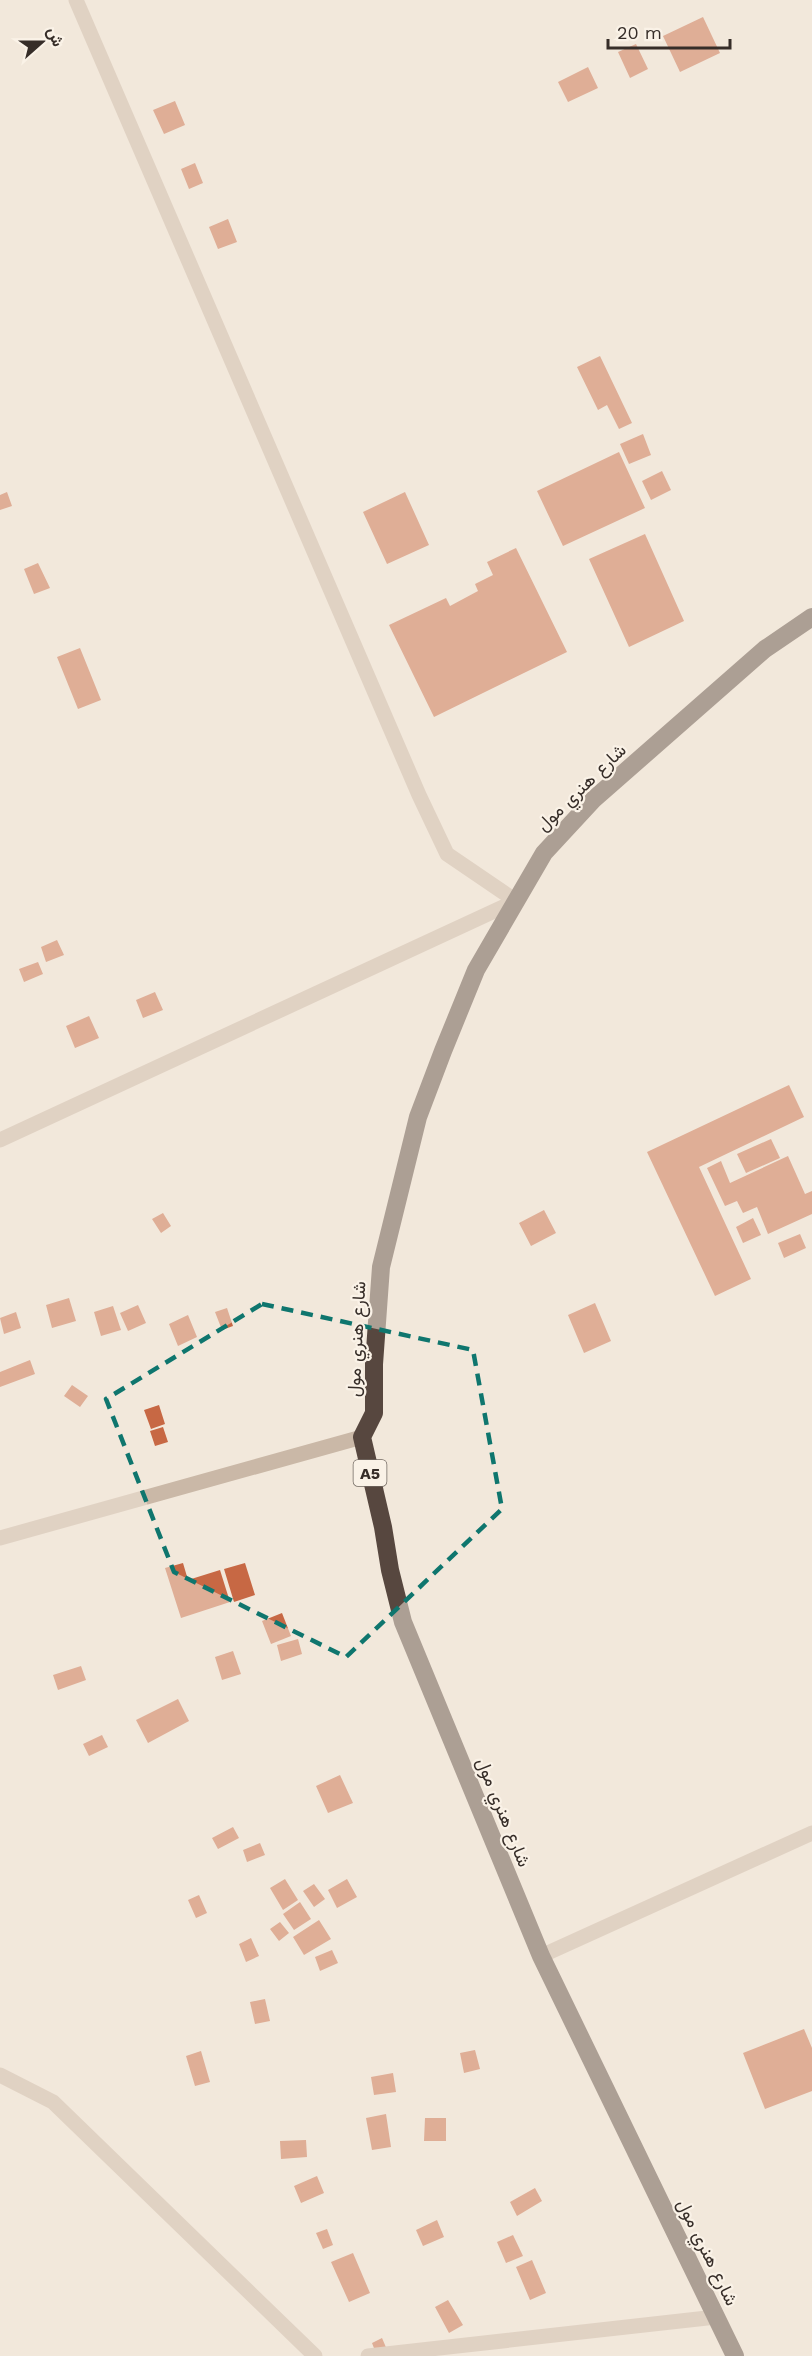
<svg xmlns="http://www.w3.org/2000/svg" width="812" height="2356" viewBox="0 0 812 2356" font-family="'Work Sans',Vazirmatn,sans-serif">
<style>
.building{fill:#c76844}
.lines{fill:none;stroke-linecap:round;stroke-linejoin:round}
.minor{stroke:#cab8a7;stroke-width:15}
.highway{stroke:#57473f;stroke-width:18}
.marked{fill:none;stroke:#0f766e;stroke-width:4.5;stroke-dasharray:12 8;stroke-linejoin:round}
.labels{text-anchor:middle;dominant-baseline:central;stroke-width:4.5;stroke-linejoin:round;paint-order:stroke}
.shield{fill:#faf2e7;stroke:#716861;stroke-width:1.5}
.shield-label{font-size:16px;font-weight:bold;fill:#362d28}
.street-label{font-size:18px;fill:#362d28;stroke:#faf2e7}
</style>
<rect width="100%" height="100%" fill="#f2e8db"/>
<path class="building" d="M 703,17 L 720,53 L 680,72 L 663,36 Z
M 636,44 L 648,69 L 630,78 L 618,52 Z
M 588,67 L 598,88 L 568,102 L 558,82 Z
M 175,101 L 185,125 L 164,134 L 153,110 Z
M 195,163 L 203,183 L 189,189 L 181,169 Z
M 228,219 L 237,242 L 218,249 L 209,227 Z
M 600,356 L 632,423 L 619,429 L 607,405 L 598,410 L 577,367 Z
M 643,434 L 651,455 L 629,464 L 620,444 Z
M 619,452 L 645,508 L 563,546 L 537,491 Z
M 662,471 L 671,490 L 651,500 L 642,481 Z
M 7,492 L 12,506 L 0,510 L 0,495 Z
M 405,492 L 429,545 L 387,564 L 363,512 Z
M 645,534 L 684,621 L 629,647 L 589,559 Z
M 516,548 L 567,652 L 434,717 L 389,625 L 446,598 L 450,606 L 478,591 L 475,584 L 493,575 L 487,562 Z
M 38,563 L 50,588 L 34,594 L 24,569 Z
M 80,648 L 101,700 L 78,709 L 57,657 Z
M 57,940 L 64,955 L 46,962 L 41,947 Z
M 38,962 L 43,974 L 24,982 L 19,969 Z
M 155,992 L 163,1010 L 143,1018 L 136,1000 Z
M 89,1016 L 99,1038 L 75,1048 L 66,1026 Z
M 789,1085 L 804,1117 L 699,1167 L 751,1279 L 715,1296 L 647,1152 Z
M 771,1139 L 780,1158 L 746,1173 L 737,1154 Z
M 788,1156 L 805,1194 L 812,1191 L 812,1214 L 768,1234 L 757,1207 L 743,1213 L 737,1201 L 725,1206 L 707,1168 L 721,1161 L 730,1183 Z
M 544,1210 L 556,1233 L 531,1246 L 519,1223 Z
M 163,1213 L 171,1226 L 161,1233 L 152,1219 Z
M 753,1218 L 761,1235 L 743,1243 L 736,1227 Z
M 800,1234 L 806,1248 L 784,1258 L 778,1243 Z
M 69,1298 L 76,1321 L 52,1328 L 46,1305 Z
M 595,1303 L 611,1341 L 584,1353 L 568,1315 Z
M 138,1305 L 146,1323 L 128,1331 L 120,1313 Z
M 113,1306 L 121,1330 L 101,1336 L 94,1312 Z
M 227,1308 L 233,1326 L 222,1330 L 215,1312 Z
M 16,1312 L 21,1328 L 4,1334 L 0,1318 Z
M 188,1315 L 197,1337 L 178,1346 L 169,1324 Z
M 30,1360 L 35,1374 L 0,1387 L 0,1372 Z
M 72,1385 L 88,1396 L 80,1407 L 64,1396 Z
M 159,1405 L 165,1424 L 151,1429 L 144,1410 Z
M 163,1427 L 168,1442 L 155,1446 L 150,1431 Z
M 183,1563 L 188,1580 L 220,1570 L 230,1602 L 181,1618 L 165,1568 Z
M 245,1563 L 255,1595 L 234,1602 L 224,1569 Z
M 282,1613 L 291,1636 L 271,1644 L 262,1621 Z
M 298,1639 L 302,1654 L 281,1661 L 277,1645 Z
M 233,1651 L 241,1674 L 222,1680 L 215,1657 Z
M 81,1666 L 86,1680 L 58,1690 L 53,1675 Z
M 178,1699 L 189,1721 L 148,1743 L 136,1720 Z
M 102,1735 L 108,1747 L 89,1756 L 83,1744 Z
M 340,1775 L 353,1803 L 328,1813 L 316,1786 Z
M 233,1827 L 239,1838 L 218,1849 L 212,1838 Z
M 260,1843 L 265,1855 L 247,1862 L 243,1850 Z
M 285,1879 L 298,1900 L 283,1910 L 270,1888 Z
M 347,1879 L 357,1897 L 337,1908 L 328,1890 Z
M 314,1884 L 325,1899 L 314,1907 L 303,1891 Z
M 199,1895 L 207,1913 L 196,1918 L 188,1900 Z
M 300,1902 L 311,1919 L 294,1930 L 283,1914 Z
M 319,1920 L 331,1939 L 304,1955 L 293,1937 Z
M 280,1922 L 289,1933 L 279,1941 L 270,1929 Z
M 251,1938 L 259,1956 L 246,1962 L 239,1944 Z
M 332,1950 L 338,1963 L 320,1971 L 315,1957 Z
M 265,1999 L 270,2021 L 255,2024 L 250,2002 Z
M 804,2029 L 812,2048 L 812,2091 L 765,2109 L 743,2053 Z
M 475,2050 L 480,2069 L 464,2073 L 460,2053 Z
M 201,2051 L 210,2082 L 195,2086 L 186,2056 Z
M 393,2073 L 396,2092 L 374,2095 L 371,2077 Z
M 386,2114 L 391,2147 L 372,2150 L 366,2118 Z
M 425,2118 L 446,2118 L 446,2141 L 424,2141 Z
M 306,2140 L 307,2157 L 281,2159 L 280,2141 Z
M 317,2176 L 324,2193 L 301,2203 L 294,2186 Z
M 535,2188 L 542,2201 L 517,2216 L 510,2202 Z
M 437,2220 L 444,2237 L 423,2246 L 416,2230 Z
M 327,2229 L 333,2245 L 323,2249 L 316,2233 Z
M 513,2235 L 523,2256 L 506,2263 L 497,2242 Z
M 353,2253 L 370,2293 L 349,2302 L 331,2262 Z
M 532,2260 L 546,2293 L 530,2300 L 516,2267 Z
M 448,2300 L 463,2325 L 449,2333 L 435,2307 Z
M 382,2338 L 388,2352 L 377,2356 L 372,2343 Z"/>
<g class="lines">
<path class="minor" d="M 76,0 L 419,795 L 447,854 L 516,901
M 0,1140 L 516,901
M 0,1538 L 362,1437
M 541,1956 L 812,1833
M 0,2075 L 53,2102 L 315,2356
M 368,2356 L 716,2317"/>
<path class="highway" d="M 735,2356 L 541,1956 L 403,1622 L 390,1570 L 383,1527 L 362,1437 L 374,1413 L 374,1364 L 381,1267 L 418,1117 L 443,1051 L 476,970 L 544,853 L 594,799 L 765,649 L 812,617"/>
</g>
<path d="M0 0H812V2356H0ZM 262,1304 L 473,1350 L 502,1509 L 346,1657 L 174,1572 L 106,1399 Z" fill="#f2e8db" fill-opacity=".55" fill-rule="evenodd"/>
<path class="marked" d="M 262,1304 L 473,1350 L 502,1509 L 346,1657 L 174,1572 L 106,1399 Z"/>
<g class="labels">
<rect class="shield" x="353.5" y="1460" width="33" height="26" rx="4.5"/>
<g class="shield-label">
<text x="370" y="1473">A5</text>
</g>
<g class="street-label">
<text transform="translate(581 787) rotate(-44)">شارع هنري مول</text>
<text transform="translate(356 1339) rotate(-87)">شارع هنري مول</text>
<text transform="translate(504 1812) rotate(68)">شارع هنري مول</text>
<text transform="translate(708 2252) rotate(64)">شارع هنري مول</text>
</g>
</g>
<g transform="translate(42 42) rotate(69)" stroke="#faf2e7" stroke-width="4.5" paint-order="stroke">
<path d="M0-4.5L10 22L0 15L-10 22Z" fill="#362d28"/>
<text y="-9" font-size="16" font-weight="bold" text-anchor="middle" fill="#362d28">ش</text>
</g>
<path d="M608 39v9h122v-9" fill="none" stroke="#362d28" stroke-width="3"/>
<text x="617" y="39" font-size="18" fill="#362d28" stroke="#faf2e7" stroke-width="4.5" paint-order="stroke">20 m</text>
</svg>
